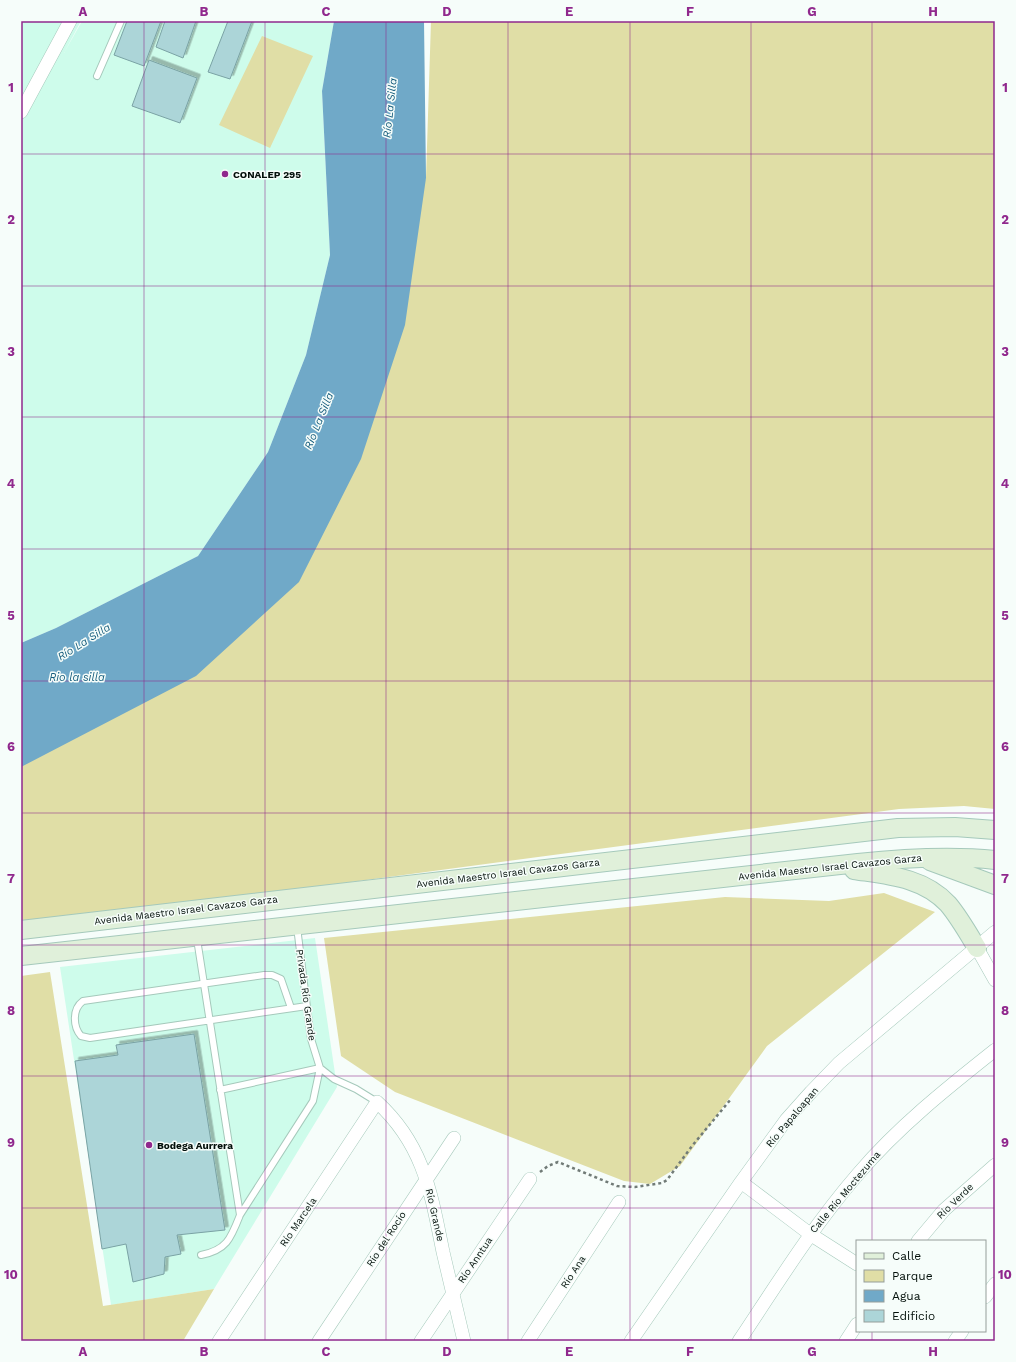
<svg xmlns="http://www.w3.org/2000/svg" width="1016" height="1362" viewBox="0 0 1016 1362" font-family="'Work Sans',sans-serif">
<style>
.built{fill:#cefceb}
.green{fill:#e0dea6}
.water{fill:#70a9c8}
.building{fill:#acd5d8;stroke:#7aa2a4;filter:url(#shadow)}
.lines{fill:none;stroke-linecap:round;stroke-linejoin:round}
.lane-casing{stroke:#a5c9bb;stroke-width:8}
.street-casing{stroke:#a5c9bb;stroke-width:14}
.secondary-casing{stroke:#a5c9bb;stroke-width:20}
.path{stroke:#717b77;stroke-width:2.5;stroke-dasharray:3 3;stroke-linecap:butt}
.lane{stroke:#fff;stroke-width:6}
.street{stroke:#fff;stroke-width:13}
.secondary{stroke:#e0f0da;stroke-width:18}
.grid{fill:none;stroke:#90288d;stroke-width:1;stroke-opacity:0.55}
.poi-dot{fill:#90288d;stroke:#f6fdfa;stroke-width:1.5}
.labels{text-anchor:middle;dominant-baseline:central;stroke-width:3;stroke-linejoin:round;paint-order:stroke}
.poi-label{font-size:10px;font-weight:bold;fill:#030f0a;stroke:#f6fdfa;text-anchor:start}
.street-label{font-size:10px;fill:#030f0a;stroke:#f6fdfa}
.water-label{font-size:11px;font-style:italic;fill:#165d7d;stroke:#f6fdfa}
.neatline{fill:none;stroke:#90288d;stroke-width:1.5}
.grid-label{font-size:13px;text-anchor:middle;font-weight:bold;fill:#90288d}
</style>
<defs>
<filter id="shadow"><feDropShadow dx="3.5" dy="-3.5" stdDeviation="0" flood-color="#0004"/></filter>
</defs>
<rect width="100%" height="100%" fill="#f6fdfa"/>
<path class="built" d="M 21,21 L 81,21 L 64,53 L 82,21 L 334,21 L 322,91 L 330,255 L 306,355 L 268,452 L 198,556 L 56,628 L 21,643 Z
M 315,938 L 337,1087 L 214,1289 L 111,1305 L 60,967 Z"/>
<path class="green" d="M 431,21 L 995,21 L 995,809 L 964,806 L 899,809 L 21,926 L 21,719 L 219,622 L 426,178 Z
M 262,36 L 313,56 L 270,148 L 219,125 Z
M 884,893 L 935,912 L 767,1046 L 680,1166 L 650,1184 L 624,1181 L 395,1092 L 341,1056 L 324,938 L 725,897 L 829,901 Z
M 50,972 L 103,1306 L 214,1289 L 183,1341 L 21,1341 L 21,976 Z"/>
<path class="water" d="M 334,21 L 424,21 L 426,178 L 405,325 L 361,459 L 299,582 L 196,676 L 21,767 L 21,643 L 56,628 L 198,556 L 268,452 L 306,355 L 330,255 L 322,91 Z"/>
<path class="building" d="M 127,21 L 161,21 L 144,66 L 114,55 Z
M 165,21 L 196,21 L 183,58 L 156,47 Z
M 228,21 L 252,21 L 230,79 L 208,72 Z
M 149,60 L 197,78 L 180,123 L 132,106 Z
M 194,1034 L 225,1230 L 177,1235 L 181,1254 L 165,1257 L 164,1274 L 133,1282 L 126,1244 L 102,1249 L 75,1061 L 118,1055 L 116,1045 Z"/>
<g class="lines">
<g class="lane-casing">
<path id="lane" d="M 97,76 L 121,21
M 297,927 L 311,1039 L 320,1068 L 334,1079 L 356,1089 L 377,1102
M 197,939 L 240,1215 L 313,1101 L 320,1068
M 291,1008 L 281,979 L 272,975 L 264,975 L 83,1001 C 72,1009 73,1027 81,1036 L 90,1038 C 162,1027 235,1017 307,1006
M 220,1090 L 320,1068
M 201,1255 C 227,1250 231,1238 240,1215"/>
</g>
<g class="street-casing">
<path id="street" d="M 21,112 L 70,21
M 977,948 L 995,980
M 741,1182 L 810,1234 L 857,1264
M 918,1241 L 944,1210 L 995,1165
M 985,1297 L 995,1284
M 219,1341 L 377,1102 C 424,1145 431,1193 443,1252 C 450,1282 457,1311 464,1341
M 319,1341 L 454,1138
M 421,1341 L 530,1179
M 528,1341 L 619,1202
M 631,1341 L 741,1182 L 786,1120 L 811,1092 L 839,1063 L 995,932
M 739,1341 C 777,1284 813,1226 858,1174 C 898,1127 947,1088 995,1050
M 846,1341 L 857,1324
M 955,1341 L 962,1331"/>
</g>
<g class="secondary-casing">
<path id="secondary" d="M 930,861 L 995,885
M 854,870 C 887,875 923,877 948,904 C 959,917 968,933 977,948
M 21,930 L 898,828 L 955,827 L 995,830
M 21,956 L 858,863 C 904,858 949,855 995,860"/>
</g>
<path class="path" d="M 540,1172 L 548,1166 L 558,1162 L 617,1186 L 635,1187 L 662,1183 L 667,1180 L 692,1146 L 731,1099"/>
<use href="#lane" class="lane"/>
<use href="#street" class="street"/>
<use href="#secondary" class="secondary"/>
</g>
<path class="grid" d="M 144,21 L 144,1341M 265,21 L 265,1341M 386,21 L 386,1341M 508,21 L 508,1341M 630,21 L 630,1341M 751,21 L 751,1341M 872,21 L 872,1241M 21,154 L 995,154M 21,286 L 995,286M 21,417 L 995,417M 21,549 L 995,549M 21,681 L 995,681M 21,813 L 995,813M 21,945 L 995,945M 21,1076 L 995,1076M 21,1208 L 995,1208M 872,1331 L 872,1341"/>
<g class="poi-dot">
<circle cx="225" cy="174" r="4"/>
<circle cx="149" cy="1145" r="4"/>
</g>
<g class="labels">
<g class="poi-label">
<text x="233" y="174">CONALEP 295</text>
<text x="157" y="1145">Bodega Aurrera</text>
</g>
<g class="street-label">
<text transform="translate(830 867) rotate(-6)">Avenida Maestro Israel Cavazos Garza</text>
<text transform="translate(508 873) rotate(-7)">Avenida Maestro Israel Cavazos Garza</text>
<text transform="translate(186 910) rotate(-7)">Avenida Maestro Israel Cavazos Garza</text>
<text transform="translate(306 995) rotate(82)">Privada Río Grande</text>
<text transform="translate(792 1117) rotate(-50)">Río Papaloapan</text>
<text transform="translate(845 1192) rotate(-50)">Calle Río Moctezuma</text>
<text transform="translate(955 1201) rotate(-44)">Río Verde</text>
<text transform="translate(435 1215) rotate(77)">Río Grande</text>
<text transform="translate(298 1222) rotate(-56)">Río Marcela</text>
<text transform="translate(386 1239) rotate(-57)">Río del Rocío</text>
<text transform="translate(475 1260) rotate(-56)">Río Anntua</text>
<text transform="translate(573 1272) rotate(-57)">Río Ana</text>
</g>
<g class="water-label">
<text transform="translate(390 108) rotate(-84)">Río La Silla</text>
<text transform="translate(319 421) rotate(-68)">Río La Silla</text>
<text transform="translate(84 642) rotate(-32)">Río La Silla</text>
<text x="77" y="677">Rio la silla</text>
</g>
</g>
<rect width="1016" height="1362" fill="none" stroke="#f6fdfa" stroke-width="44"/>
<rect x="856" y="1240" width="130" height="92" fill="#f6fdfa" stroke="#959e9a"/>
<rect x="864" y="1253" width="20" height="6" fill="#e0f0da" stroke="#959e9a"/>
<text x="892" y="1260" font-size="12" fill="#030f0a">Calle</text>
<rect x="864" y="1270" width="20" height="12" fill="#e0dea6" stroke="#959e9a"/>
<text x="892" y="1280" font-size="12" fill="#030f0a">Parque</text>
<rect x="864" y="1290" width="20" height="12" fill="#70a9c8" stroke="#959e9a"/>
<text x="892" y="1300" font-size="12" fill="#030f0a">Agua</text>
<rect x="864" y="1310" width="20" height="12" fill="#acd5d8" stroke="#959e9a"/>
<text x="892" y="1320" font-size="12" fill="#030f0a">Edificio</text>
<rect x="22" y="22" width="972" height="1318" class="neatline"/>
<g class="grid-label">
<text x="83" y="16">A</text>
<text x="204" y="16">B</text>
<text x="326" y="16">C</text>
<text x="447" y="16">D</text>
<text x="569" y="16">E</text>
<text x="690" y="16">F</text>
<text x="812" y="16">G</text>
<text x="933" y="16">H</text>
<text x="11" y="92">1</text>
<text x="1005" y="92">1</text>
<text x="11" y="224">2</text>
<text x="1005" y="224">2</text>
<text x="11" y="356">3</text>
<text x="1005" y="356">3</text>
<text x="11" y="488">4</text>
<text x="1005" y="488">4</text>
<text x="11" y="620">5</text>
<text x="1005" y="620">5</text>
<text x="11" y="751">6</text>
<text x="1005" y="751">6</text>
<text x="11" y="883">7</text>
<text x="1005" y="883">7</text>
<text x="11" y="1015">8</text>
<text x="1005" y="1015">8</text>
<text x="11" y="1147">9</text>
<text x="1005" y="1147">9</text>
<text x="11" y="1279">10</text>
<text x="1005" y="1279">10</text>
<text x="83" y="1356">A</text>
<text x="204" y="1356">B</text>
<text x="326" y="1356">C</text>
<text x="447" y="1356">D</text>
<text x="569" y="1356">E</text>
<text x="690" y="1356">F</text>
<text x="812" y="1356">G</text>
<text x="933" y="1356">H</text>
</g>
</svg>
